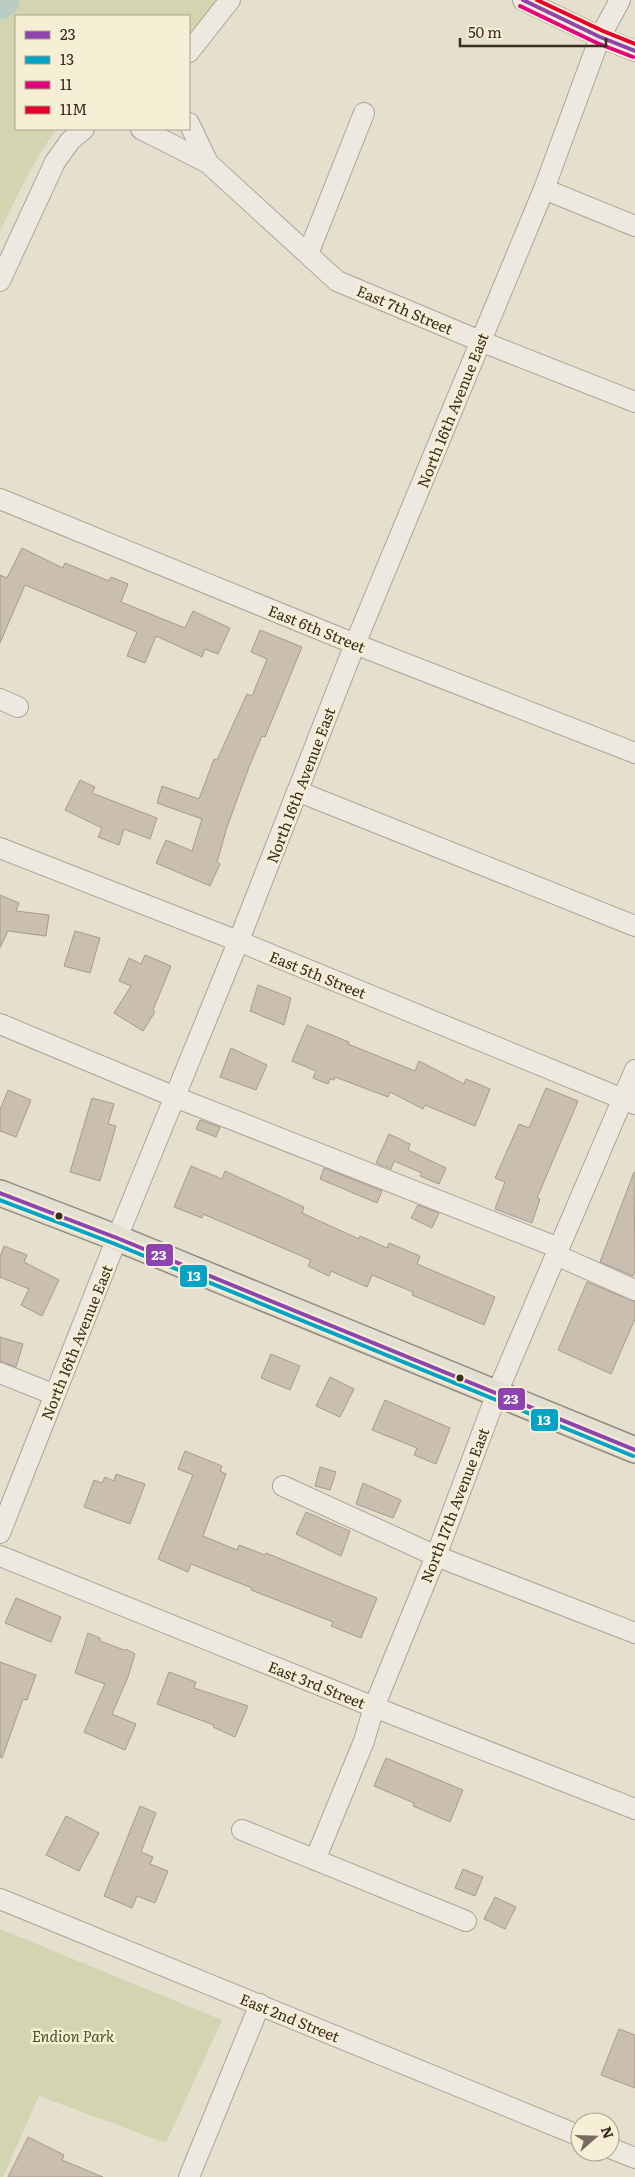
<svg xmlns="http://www.w3.org/2000/svg" width="635" height="2177" viewBox="0 0 635 2177" font-family="Literata,serif">
<style>
.green{fill:#d3d5b1}
.lines{fill:none;stroke-linecap:round;stroke-linejoin:round}
.river{stroke:#bacbc1;stroke-width:35}
.building{fill:#c9beaf;stroke:#a69b8d}
.minor-casing{stroke:#aba497;stroke-width:22}
.major-casing{stroke:#90897e;stroke-width:28}
.minor{stroke:#ede9e0;stroke-width:20}
.major{stroke:#e4e0d1;stroke-width:25}
.bus-1-casing{stroke:#f6eed5;stroke-width:8}
.bus-2-casing{stroke:#f6eed5;stroke-width:8}
.bus-3-casing{stroke:#f6eed5;stroke-width:8}
.bus-4-casing{stroke:#f6eed5;stroke-width:8}
.bus-1{stroke:#8e44ad;stroke-width:4}
.bus-2{stroke:#03a3c5;stroke-width:4}
.bus-3{stroke:#e5007d;stroke-width:4}
.bus-4{stroke:#e4002b;stroke-width:4}
.bus-dot{fill:#3a2d1f;stroke:#f6eed5;stroke-width:2}
.labels{text-anchor:middle;dominant-baseline:central;stroke-width:5;stroke-linejoin:round;paint-order:stroke}
.street-label{font-size:15px;fill:#3a2d1f;stroke:#f6eed5}
.park-label{font-size:15px;font-style:italic;fill:#475625;stroke:#f6eed5}
.line-badge{stroke:#f6eed5;stroke-width:2}
.badge-label{font-size:14px;text-anchor:middle;font-weight:bold;fill:#fff}
</style>
<rect width="100%" height="100%" fill="#e5dfce"/>
<path class="green" d="M 0,0 L 217,0 L 189,34 L 189,16 L 16,16 L 16,129 L 59,129 C 43,140 10,211 0,232 Z
M 0,1929 L 222,2020 L 166,2143 L 39,2096 L 3,2177 L 0,2177 Z"/>
<g class="lines">
<path class="river" d="M 0,2 L 2,0"/>
</g>
<path class="building" d="M 22,548 L 63,568 L 65,563 L 109,581 L 111,577 L 128,584 L 121,602 L 185,628 L 193,611 L 230,628 L 218,654 L 205,649 L 202,657 L 156,636 L 145,663 L 127,656 L 137,632 L 25,585 L 0,643 L 0,575 L 7,578 Z
M 260,630 L 302,647 L 265,737 L 262,736 L 249,767 L 227,827 L 217,862 L 220,864 L 210,886 L 156,863 L 166,840 L 192,851 L 202,819 L 157,803 L 162,786 L 199,799 L 214,759 L 217,760 L 247,694 L 252,696 L 267,659 L 251,652 Z
M 80,780 L 95,787 L 92,793 L 157,818 L 150,839 L 124,829 L 119,845 L 98,837 L 102,828 L 65,810 Z
M 0,895 L 19,903 L 16,911 L 49,915 L 46,936 L 8,931 L 0,948 Z
M 75,931 L 100,938 L 90,973 L 64,966 Z
M 145,955 L 171,966 L 153,1010 L 155,1012 L 143,1031 L 114,1013 L 131,986 L 119,981 L 129,958 L 141,964 Z
M 258,985 L 291,998 L 284,1025 L 250,1011 Z
M 307,1025 L 349,1042 L 348,1044 L 415,1071 L 419,1061 L 464,1084 L 466,1079 L 490,1089 L 475,1126 L 425,1105 L 423,1109 L 390,1092 L 388,1097 L 335,1077 L 334,1080 L 330,1079 L 328,1084 L 313,1078 L 316,1071 L 292,1061 Z
M 231,1048 L 267,1065 L 256,1090 L 220,1077 Z
M 546,1088 L 578,1101 L 537,1198 L 540,1199 L 532,1223 L 495,1209 L 505,1182 L 495,1178 L 519,1124 L 529,1128 Z
M 8,1090 L 31,1100 L 16,1137 L 0,1131 L 0,1110 Z
M 92,1098 L 114,1104 L 108,1124 L 116,1126 L 100,1181 L 70,1172 Z
M 200,1120 L 220,1127 L 216,1137 L 196,1129 Z
M 389,1134 L 410,1144 L 408,1150 L 446,1168 L 439,1184 L 420,1176 L 422,1173 L 394,1161 L 391,1169 L 376,1163 Z
M 191,1166 L 222,1179 L 225,1171 L 304,1207 L 302,1213 L 359,1239 L 360,1236 L 387,1248 L 389,1243 L 420,1256 L 417,1264 L 495,1297 L 484,1325 L 412,1295 L 413,1292 L 372,1275 L 367,1287 L 331,1271 L 329,1276 L 308,1266 L 311,1260 L 203,1214 L 202,1218 L 174,1207 Z
M 324,1168 L 382,1191 L 377,1203 L 320,1179 Z
M 634,1172 L 635,1271 L 633,1276 L 600,1262 Z
M 418,1205 L 439,1213 L 432,1228 L 411,1218 Z
M 4,1246 L 27,1255 L 24,1262 L 59,1280 L 42,1316 L 21,1305 L 29,1289 L 0,1277 L 0,1257 Z
M 587,1282 L 635,1302 L 635,1319 L 611,1374 L 558,1350 Z
M 0,1337 L 23,1344 L 16,1367 L 0,1361 Z
M 271,1354 L 300,1366 L 290,1390 L 261,1378 Z
M 330,1377 L 354,1389 L 340,1417 L 316,1406 Z
M 385,1400 L 450,1428 L 436,1464 L 414,1455 L 417,1448 L 372,1430 Z
M 185,1451 L 222,1466 L 220,1471 L 226,1474 L 203,1536 L 237,1550 L 239,1545 L 265,1555 L 266,1553 L 377,1598 L 361,1638 L 331,1626 L 333,1622 L 251,1590 L 252,1588 L 191,1564 L 188,1572 L 158,1559 L 193,1475 L 178,1469 Z
M 320,1467 L 336,1472 L 330,1490 L 315,1486 Z
M 116,1474 L 145,1484 L 130,1524 L 84,1507 L 94,1480 L 102,1483 L 105,1477 L 114,1481 Z
M 363,1483 L 401,1500 L 393,1518 L 356,1504 Z
M 306,1512 L 350,1531 L 341,1556 L 296,1534 Z
M 16,1598 L 61,1617 L 51,1642 L 5,1623 Z
M 88,1633 L 100,1638 L 100,1641 L 124,1650 L 126,1649 L 135,1654 L 128,1677 L 112,1714 L 136,1724 L 125,1750 L 84,1732 L 105,1684 L 75,1673 Z
M 0,1662 L 36,1675 L 27,1700 L 23,1699 L 2,1758 L 0,1757 Z
M 169,1672 L 196,1682 L 194,1688 L 248,1706 L 235,1737 L 213,1727 L 214,1725 L 157,1704 Z
M 386,1758 L 463,1790 L 450,1822 L 413,1806 L 414,1803 L 374,1786 Z
M 140,1806 L 156,1813 L 141,1852 L 153,1857 L 150,1864 L 168,1871 L 155,1903 L 137,1896 L 132,1908 L 104,1896 Z
M 66,1816 L 99,1833 L 79,1871 L 46,1855 Z
M 463,1869 L 483,1877 L 475,1896 L 455,1888 Z
M 495,1897 L 516,1907 L 505,1929 L 484,1919 Z
M 619,2029 L 635,2035 L 635,2088 L 601,2075 Z
M 28,2137 L 64,2155 L 62,2160 L 103,2177 L 8,2177 Z"/>
<g class="lines">
<g class="minor-casing">
<path id="minor" d="M 523,0 L 600,37 L 635,51
M 189,52 L 230,0
M 189,123 L 208,163
M 141,129 L 208,163 L 337,281 L 480,341 L 635,402
M 544,189 L 635,226
M 308,254 L 364,113
M 0,281 L 55,162 L 70,141 L 84,129
M 0,499 L 355,644 L 635,753
M 0,699 L 18,707
M 297,791 L 635,926
M 0,848 L 238,941 L 635,1104
M 0,1024 L 175,1097 L 559,1248
M 556,1255 L 635,1290
M 0,1373 L 55,1395
M 283,1486 L 436,1556 L 635,1633
M 0,1533 L 117,1238 L 243,930 L 355,644 L 544,189 L 600,37 L 620,0
M 0,1556 L 374,1707 L 635,1809
M 242,1830 L 466,1921
M 315,1860 L 364,1741 L 374,1707 L 436,1556 L 497,1393 L 635,1070
M 0,1899 L 580,2136
M 610,2148 L 635,2158
M 189,2177 L 260,2004"/>
</g>
<g class="major-casing">
<path id="major" d="M 0,1193 L 117,1238 L 635,1450"/>
</g>
<use href="#minor" class="minor"/>
<use href="#major" class="major"/>
<g class="bus-1-casing">
<path id="bus-1" d="M 523,0 L 600,37 L 635,51
M 0,1193 L 117,1238 L 635,1450"/>
</g>
<g class="bus-2-casing">
<path id="bus-2" d="M 0,1200 L 115,1244 L 633,1456"/>
</g>
<g class="bus-3-casing">
<path id="bus-3" d="M 520,6 L 597,43 L 633,57"/>
</g>
<g class="bus-4-casing">
<path id="bus-4" d="M 537,0 L 603,31 L 635,44"/>
</g>
<use href="#bus-1" class="bus-1"/>
<use href="#bus-2" class="bus-2"/>
<use href="#bus-3" class="bus-3"/>
<use href="#bus-4" class="bus-4"/>
</g>
<g class="bus-dot">
<circle cx="59" cy="1216" r="4.5"/>
<circle cx="460" cy="1378" r="4.5"/>
</g>
<g class="labels">
<g class="street-label">
<text transform="translate(405 309) rotate(23)">East 7th Street</text>
<text transform="translate(452 410) rotate(-68)">North 16th Avenue East</text>
<text transform="translate(317 628) rotate(22)">East 6th Street</text>
<text transform="translate(300 785) rotate(-69)">North 16th Avenue East</text>
<text transform="translate(318 974) rotate(22)">East 5th Street</text>
<text transform="translate(76 1342) rotate(-68)">North 16th Avenue East</text>
<text transform="translate(454 1505) rotate(-69)">North 17th Avenue East</text>
<text transform="translate(317 1684) rotate(22)">East 3rd Street</text>
<text transform="translate(290 2017) rotate(22)">East 2nd Street</text>
</g>
<g class="park-label">
<text x="73" y="2035">Endion Park</text>
</g>
</g>
<g class="line-badge">
<rect x="145" y="1243" width="29" height="24" rx="5" fill="#8e44ad"/>
<rect x="179" y="1264" width="29" height="24" rx="5" fill="#03a3c5"/>
<rect x="497" y="1387" width="29" height="24" rx="5" fill="#8e44ad"/>
<rect x="530" y="1408" width="29" height="24" rx="5" fill="#03a3c5"/>
</g>
<g class="badge-label">
<text x="159" y="1260">23</text>
<text x="194" y="1281">13</text>
<text x="511" y="1404">23</text>
<text x="544" y="1425">13</text>
</g>
<rect x="15" y="15" width="175" height="115" fill="#f6eed5" stroke="#aba18c"/>
<rect x="25" y="31" width="25" height="8" fill="#8e44ad" stroke="#aba18c"/>
<text x="60" y="40" font-size="15" fill="#3a2d1f">23</text>
<rect x="25" y="56" width="25" height="8" fill="#03a3c5" stroke="#aba18c"/>
<text x="60" y="65" font-size="15" fill="#3a2d1f">13</text>
<rect x="25" y="81" width="25" height="8" fill="#e5007d" stroke="#aba18c"/>
<text x="60" y="90" font-size="15" fill="#3a2d1f">11</text>
<rect x="25" y="106" width="25" height="8" fill="#e4002b" stroke="#aba18c"/>
<text x="60" y="115" font-size="15" fill="#3a2d1f">11M</text>
<g transform="translate(595 2137) rotate(70)"><circle r="24" fill="#f6eed5" stroke="#aba18c"/>
<path d="M0-4L9 19L0 12L-9 19Z" fill="#766b5c"/>
<text y="-8" font-size="14" font-weight="bold" text-anchor="middle" fill="#3a2d1f">N</text>
</g>
<path d="M460 38v8h146v-8" fill="none" stroke="#3a2d1f" stroke-width="2.5"/>
<text x="468" y="38" font-size="15" fill="#3a2d1f" stroke="#f6eed5" stroke-width="4" paint-order="stroke">50 m</text>
</svg>
